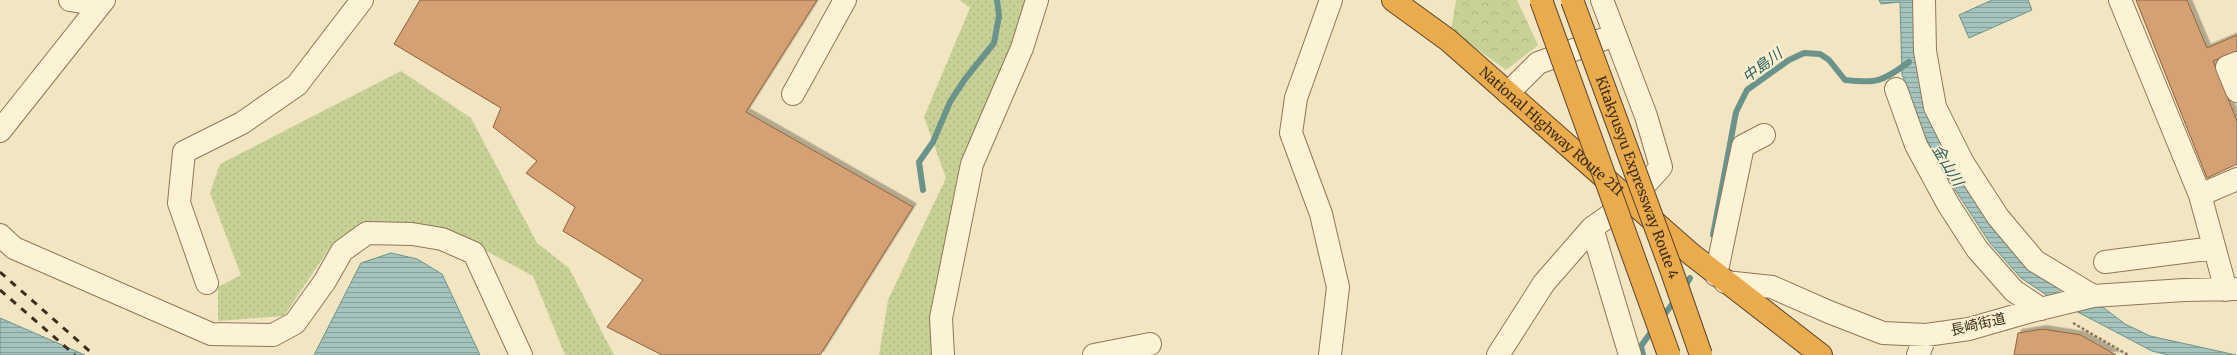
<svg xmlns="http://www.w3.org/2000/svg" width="2237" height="355" viewBox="0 0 2237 355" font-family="Merriweather,'Noto Sans JP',serif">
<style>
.grass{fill:url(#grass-dots)}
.forest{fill:url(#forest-crowns)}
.water{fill:url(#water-rules);stroke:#6a948b}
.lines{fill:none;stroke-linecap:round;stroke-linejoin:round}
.stream{stroke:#6a948b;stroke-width:6}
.building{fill:#d4a174;stroke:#8f603b;filter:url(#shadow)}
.minor-casing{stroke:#8e7757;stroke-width:24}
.highway-casing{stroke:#5b442c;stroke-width:24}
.path{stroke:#8e7757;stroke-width:2.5;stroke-dasharray:3 2;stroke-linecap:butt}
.minor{stroke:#fcf2d6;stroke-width:22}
.highway{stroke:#e9ab4b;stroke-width:22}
.rail{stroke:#3c2e1d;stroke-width:3;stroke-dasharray:7 7;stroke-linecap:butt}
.highway-bridge-casing{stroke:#5b442c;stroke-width:24;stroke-linecap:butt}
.highway-bridge{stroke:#e9ab4b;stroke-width:22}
.labels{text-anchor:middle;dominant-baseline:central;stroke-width:4;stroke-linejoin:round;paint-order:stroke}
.street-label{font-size:14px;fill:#3c2e1d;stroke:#f9f0d2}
.water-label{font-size:15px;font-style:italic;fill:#2b5d5d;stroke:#f9f0d2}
</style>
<defs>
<pattern id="grass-dots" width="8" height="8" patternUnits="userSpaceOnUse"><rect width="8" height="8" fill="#c7d195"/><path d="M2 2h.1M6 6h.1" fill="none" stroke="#acb480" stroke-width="1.8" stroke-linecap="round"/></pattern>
<pattern id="forest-crowns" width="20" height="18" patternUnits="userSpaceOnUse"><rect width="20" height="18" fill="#c7d195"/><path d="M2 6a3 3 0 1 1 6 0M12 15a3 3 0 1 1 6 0" fill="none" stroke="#acb480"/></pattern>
<pattern id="water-rules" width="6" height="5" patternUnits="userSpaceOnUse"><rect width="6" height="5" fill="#a5c4bd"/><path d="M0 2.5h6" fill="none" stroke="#88a099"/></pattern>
<filter id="shadow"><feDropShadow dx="3.5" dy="-3.5" stdDeviation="0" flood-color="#0004"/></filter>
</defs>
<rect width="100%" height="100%" fill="#f2e6c2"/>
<path class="grass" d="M 960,0 L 1032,0 L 991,97 L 935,355 L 879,355 L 888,300 L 946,178 L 924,117 L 970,8 Z
M 401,71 L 471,118 L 537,243 L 569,268 L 614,355 L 565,355 L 533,276 L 477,246 L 370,222 L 329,249 L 284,316 L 218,321 L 218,287 L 241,275 L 210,193 L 220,164 Z"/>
<path class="forest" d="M 1456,0 L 1517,0 L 1538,45 L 1506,70 L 1451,30 Z"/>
<path class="water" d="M 1879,0 L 1919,0 L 1941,138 L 2068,289 L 2104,308 L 2125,324 L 2150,336 L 2236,355 L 2169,355 L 2152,351 L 2051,298 L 2021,278 L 1990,243 L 1954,188 L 1924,135 L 1902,74 L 1900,2 L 1881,4 Z
M 1992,0 L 2028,0 L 2032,10 L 1969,38 L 1959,15 Z
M 391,253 L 417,259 L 442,274 L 480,355 L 314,355 L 361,263 Z
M 0,318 L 85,355 L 0,355 Z"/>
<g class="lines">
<path class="stream" d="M 923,190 L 919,162 L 933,142 L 950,102 L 965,79 L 994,43 L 999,16 L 997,0
M 1713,235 L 1736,112 L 1747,90 L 1789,60 L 1804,53 L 1820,54 L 1829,60 L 1845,80 C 1877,84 1883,81 1909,62
M 1684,288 L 1690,278
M 1661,319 L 1676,299
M 1643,355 L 1641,346 L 1654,328"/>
</g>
<path class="building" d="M 420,0 L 817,0 L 746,112 L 913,207 L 820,355 L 662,355 L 607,327 L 643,280 L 563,231 L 575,207 L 526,173 L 537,161 L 493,127 L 501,108 L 394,44 Z
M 2136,0 L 2187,0 L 2207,48 L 2237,35 L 2237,51 L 2213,61 L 2237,121 L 2237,164 L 2207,178 Z
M 2043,329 L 2081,335 L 2116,355 L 2014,355 L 2018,333 Z"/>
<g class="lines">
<g class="minor-casing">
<path id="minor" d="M 70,0 L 100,5
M 1924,0 L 1925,51 L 1935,107 L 1963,163 L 1998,217 L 2035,261 L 2093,296
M 2120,0 L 2200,195 L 2226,290
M 2237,63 L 2227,67 L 2237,91
M 1896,89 L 1916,145 L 1948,204 L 1977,249 L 2014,291 L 2041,309
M 1508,93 L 1538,63 L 1615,35
M 793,94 L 845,0
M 0,131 L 104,0
M 2200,195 L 2237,179
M 1592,228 L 1630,355
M 0,235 L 14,248 L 211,334 L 273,335 L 295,323 L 325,281 L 342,251 L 367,233 L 412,234 L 442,239 L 474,253 L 521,355
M 2105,262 L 2214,248
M 1716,275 L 1743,146 L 1764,135
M 1725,282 L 1772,287 L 1829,312 L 1883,333 L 1926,335 L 1969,329 L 2028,312 L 2093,296 L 2184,290 L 2237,289
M 207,283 L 179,203 L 184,152 L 242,123 L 297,85 L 362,0
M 943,355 L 941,318 L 972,164 L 1022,48 L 1037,0
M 1094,355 L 1150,344
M 1330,355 L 1338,287 L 1321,214 L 1291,133 L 1296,98 L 1331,0
M 1498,355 L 1544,283 L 1592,228 L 1630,201 L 1661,167 L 1646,116 L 1602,0
M 1918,355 L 1926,335"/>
</g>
<g class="highway-casing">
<g id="highway">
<path id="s1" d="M 1393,0 L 1448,40 L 1691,254 L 1821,355"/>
</g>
</g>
<path class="path" d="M 2073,323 L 2128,355"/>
<use href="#minor" class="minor"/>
<use href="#highway" class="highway"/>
<path class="rail" d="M 0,272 L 94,355
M 0,290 L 75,355"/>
<g class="highway-bridge-casing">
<g id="highway-bridge">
<path d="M 1541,0 L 1669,355"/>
<path id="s2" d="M 1572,0 L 1671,269 L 1701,355"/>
</g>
</g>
<use href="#highway-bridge" class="highway-bridge"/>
</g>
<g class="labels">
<g class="street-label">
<text stroke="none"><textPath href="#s1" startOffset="206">National Highway Route 211</textPath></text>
<text stroke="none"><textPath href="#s2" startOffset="189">Kitakyusyu Expressway Route 4</textPath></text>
<text transform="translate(1978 324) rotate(-13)">長崎街道</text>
</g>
<g class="water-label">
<text transform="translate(1762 65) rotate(-37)">中島川</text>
<text transform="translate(1948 165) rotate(59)">金山川</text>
</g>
</g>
</svg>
